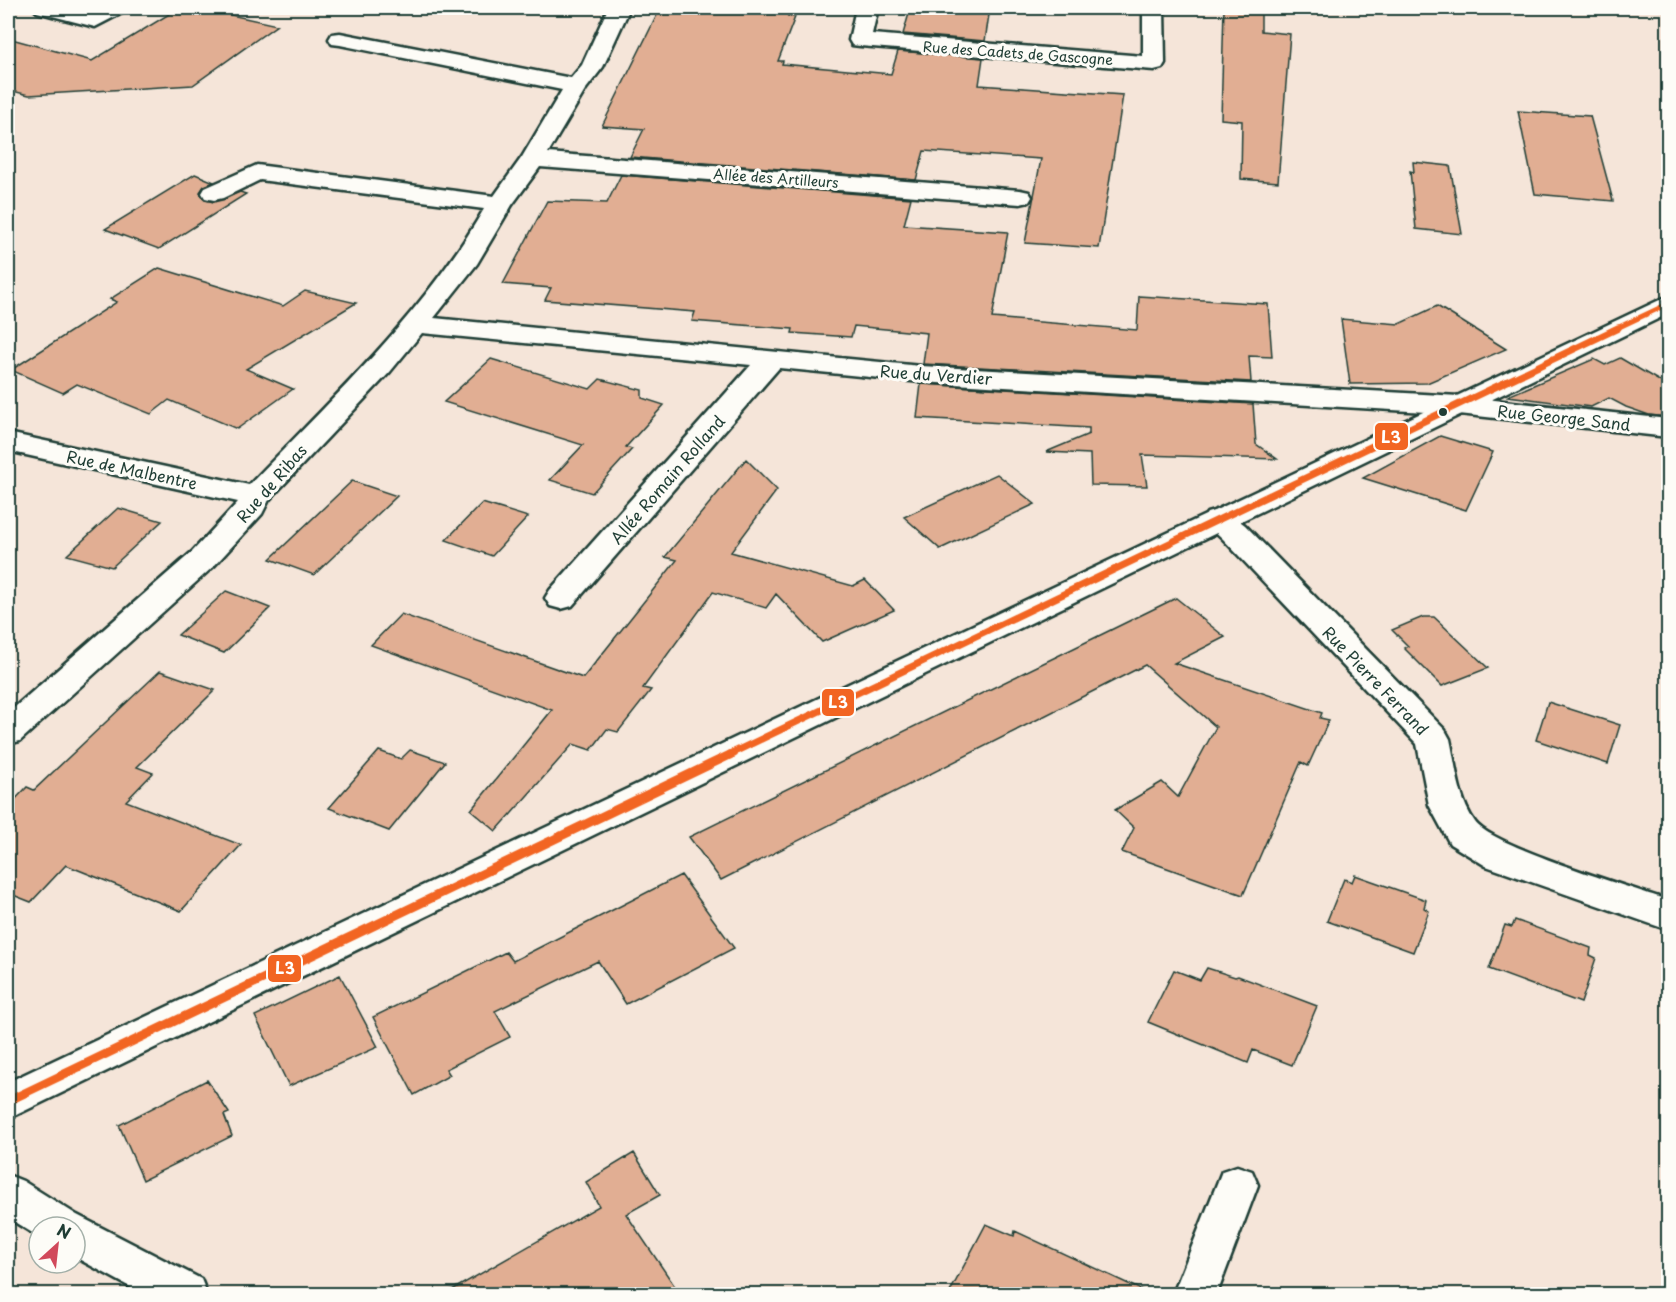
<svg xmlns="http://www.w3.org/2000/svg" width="1676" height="1302" viewBox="0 0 1676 1302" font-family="'Playpen Sans',sans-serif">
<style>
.building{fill:#e1ae93;stroke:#1f3d34;stroke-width:1.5}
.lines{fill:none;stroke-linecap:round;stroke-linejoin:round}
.minor-casing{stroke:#1f3d34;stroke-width:5}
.secondary-casing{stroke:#1f3d34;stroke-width:5}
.minor{fill:#fdfcf7;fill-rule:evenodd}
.secondary{fill:#fdfcf7;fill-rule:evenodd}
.bus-1-far2-casing{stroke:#fdfcf7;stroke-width:8}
.bus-1-far1-casing{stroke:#fdfcf7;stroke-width:11}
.bus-1-casing{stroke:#fdfcf7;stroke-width:14}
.bus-1-far2{stroke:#f26522;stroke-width:5}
.bus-1-far1{stroke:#f26522;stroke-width:7}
.bus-1{stroke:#f26522;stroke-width:9}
.bus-dot{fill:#1f3d34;stroke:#fdfcf7;stroke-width:2}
.labels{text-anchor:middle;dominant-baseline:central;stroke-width:6;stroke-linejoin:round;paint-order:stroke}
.far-street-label{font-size:14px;fill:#1f3d34;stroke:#fdfcf7}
.street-label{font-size:16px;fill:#1f3d34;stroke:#fdfcf7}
.line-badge{stroke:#fdfcf7;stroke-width:2}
.badge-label{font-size:16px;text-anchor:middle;font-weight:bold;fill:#fff}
</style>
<rect width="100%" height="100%" fill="#f5e5d9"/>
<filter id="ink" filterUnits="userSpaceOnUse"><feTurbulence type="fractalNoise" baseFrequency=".0167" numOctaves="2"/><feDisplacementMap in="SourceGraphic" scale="12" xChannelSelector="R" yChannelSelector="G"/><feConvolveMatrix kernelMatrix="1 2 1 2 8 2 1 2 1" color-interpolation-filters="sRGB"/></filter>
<g filter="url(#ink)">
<path class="building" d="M 179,8 L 199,8 L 277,25 L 193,85 L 29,95 L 8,90 L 8,38 L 92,61 Z
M 667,8 L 793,8 L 788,16 L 795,17 L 778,61 L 783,61 L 782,64 L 891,74 L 898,51 L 983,58 L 979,85 L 1123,95 L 1099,248 L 1025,243 L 1041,159 L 924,151 L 916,180 L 630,157 L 644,129 L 602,126 L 660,9 Z
M 938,8 L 990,8 L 985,41 L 903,34 L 910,10 L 938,11 Z
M 1224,8 L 1261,8 L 1261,31 L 1290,34 L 1278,182 L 1241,179 L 1242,121 L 1221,119 Z
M 1518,111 L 1590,116 L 1613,201 L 1535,194 Z
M 1413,162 L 1450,166 L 1462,234 L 1416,229 L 1410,171 L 1414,172 Z
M 195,174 L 214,182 L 204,186 L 200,192 L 205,200 L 214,202 L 240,192 L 246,194 L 159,249 L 105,229 Z
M 621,175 L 911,198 L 904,225 L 1008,232 L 992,318 L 1137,330 L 1139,296 L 1268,304 L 1272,357 L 1249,356 L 1251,382 L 923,364 L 927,333 L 854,326 L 851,337 L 792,333 L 793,329 L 692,321 L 695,312 L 545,300 L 551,288 L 503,284 L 547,201 L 607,203 Z
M 159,268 L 283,306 L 305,291 L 356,303 L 246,369 L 293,389 L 237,429 L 169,400 L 151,414 L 77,384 L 63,393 L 11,370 L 117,302 L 110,299 Z
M 1437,306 L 1506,349 L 1427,383 L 1350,384 L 1341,319 L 1399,324 Z
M 1620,358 L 1668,386 L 1668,417 L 1649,415 L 1626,407 L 1609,398 L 1591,407 L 1508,396 L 1594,359 L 1605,365 Z
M 491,359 L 590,389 L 600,379 L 642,390 L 642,398 L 664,405 L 626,447 L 632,449 L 592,493 L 550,480 L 583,445 L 444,402 Z
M 921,384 L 1253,404 L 1256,444 L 1277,459 L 1142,455 L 1147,486 L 1091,485 L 1090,454 L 1046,452 L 1089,434 L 1089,428 L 917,418 Z
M 1440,436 L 1493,452 L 1466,510 L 1363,478 Z
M 746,459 L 777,490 L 731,552 L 853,586 L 865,580 L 894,610 L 822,642 L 776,594 L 766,608 L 713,592 L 643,688 L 651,690 L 618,732 L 607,729 L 591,750 L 573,744 L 496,831 L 471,810 L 552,710 L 371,645 L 401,614 L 583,678 L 677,560 L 665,557 Z
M 997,474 L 1035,504 L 940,549 L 904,517 Z
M 352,481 L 397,496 L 314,575 L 270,559 Z
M 482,503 L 528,517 L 492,556 L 446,540 Z
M 118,508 L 162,521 L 112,567 L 67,555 Z
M 226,591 L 270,608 L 224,653 L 178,635 Z
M 1176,598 L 1225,637 L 1174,663 L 1322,713 L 1320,718 L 1329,720 L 1308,766 L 1301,762 L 1243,895 L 1122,852 L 1134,828 L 1115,810 L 1162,782 L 1178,797 L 1216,727 L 1145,665 L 721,880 L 689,837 Z
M 1423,617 L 1434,617 L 1488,668 L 1442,686 L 1404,648 L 1408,646 L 1392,630 Z
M 160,671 L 215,690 L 137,767 L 153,773 L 126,801 L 241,845 L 181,911 L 66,865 L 31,902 L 8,893 L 8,807 L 27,787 L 34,790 Z
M 1548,702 L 1620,725 L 1608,764 L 1536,740 Z
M 410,750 L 445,762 L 389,831 L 329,808 L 379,751 L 401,759 Z
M 681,875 L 734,948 L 626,1004 L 598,961 L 495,1011 L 510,1037 L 446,1069 L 450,1075 L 414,1095 L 373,1017 L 506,952 L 513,961 Z
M 1355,875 L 1426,900 L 1424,908 L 1429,911 L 1413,952 L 1327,921 L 1344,879 L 1352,882 Z
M 1515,920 L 1591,948 L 1590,955 L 1596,958 L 1581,1003 L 1489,969 L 1505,925 L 1512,927 Z
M 1207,968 L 1235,977 L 1238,976 L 1317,1006 L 1292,1065 L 1253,1050 L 1248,1063 L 1148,1022 L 1174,970 L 1200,980 Z
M 340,975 L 378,1047 L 289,1086 L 255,1016 Z
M 207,1080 L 229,1113 L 224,1115 L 232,1136 L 143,1180 L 119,1125 Z
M 634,1153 L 660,1195 L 626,1214 L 680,1294 L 445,1294 L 599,1206 L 586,1182 Z
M 986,1224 L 1014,1236 L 1015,1231 L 1150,1294 L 949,1294 Z"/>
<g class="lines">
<g class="minor-casing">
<path id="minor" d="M 33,8 L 67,8 L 92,14 L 103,8 L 128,8 L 124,12 L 95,27 L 37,12 Z
M 608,8 L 630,8 L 603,67 L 586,89 L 548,153 L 1020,190 L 1029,192 L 1032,197 L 1029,202 L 1020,204 L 540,167 L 512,205 L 477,264 L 434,318 L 921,366 L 1459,396 L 1668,419 L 1668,437 L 1459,414 L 921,382 L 779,368 L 572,606 L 561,609 L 550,606 L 545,598 L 550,590 L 751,365 L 422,333 L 390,372 L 269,500 L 262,514 L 214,566 L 20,741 L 8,744 L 8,713 L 192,552 L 238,502 L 8,451 L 8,433 L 249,485 C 333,398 423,314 484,209 L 260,180 L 223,198 L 214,200 L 205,198 L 202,193 L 205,188 L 257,165 L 494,196 L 522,157 L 562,90 L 340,45 L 332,44 L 329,39 L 332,34 L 340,33 L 571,78 L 582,65 Z
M 856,8 L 878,8 L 872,34 L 1143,56 L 1143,8 L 1164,8 L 1165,63 L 1162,68 L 1154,70 L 860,46 L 852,45 L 849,40 Z
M 1218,510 L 1229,513 L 1245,525 L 1445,730 L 1450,739 C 1456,766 1458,799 1475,822 C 1492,846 1633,888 1668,900 L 1668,930 L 1486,866 L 1450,844 L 1429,805 L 1417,744 L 1223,539 L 1203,520 L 1207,513 Z
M 1237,1166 L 1252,1171 L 1258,1185 L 1217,1294 L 1173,1294 L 1222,1171 Z
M 8,1175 L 23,1181 L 77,1215 L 201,1279 L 207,1294 L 143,1294 L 75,1257 L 75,1227 L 39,1227 L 39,1237 L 8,1218 Z"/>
</g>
<g class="secondary-casing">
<path id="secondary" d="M 1668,296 L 1668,314 L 8,1119 L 8,1082 Z"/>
</g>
<use href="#minor" class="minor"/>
<use href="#secondary" class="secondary"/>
<g class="bus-1-far2-casing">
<path id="bus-1-far2" d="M 1615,329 L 1668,304"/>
</g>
<g class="bus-1-far1-casing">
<path id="bus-1-far1" d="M 730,754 L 1618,328"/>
</g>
<g class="bus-1-casing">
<path id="bus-1" d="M 8,1101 L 734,753"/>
</g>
<use href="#bus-1-far2" class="bus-1-far2"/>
<use href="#bus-1-far1" class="bus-1-far1"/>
<use href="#bus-1" class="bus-1"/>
</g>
</g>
<circle class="bus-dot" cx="1443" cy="412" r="5"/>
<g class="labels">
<g class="far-street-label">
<text transform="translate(1018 53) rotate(4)">Rue des Cadets de Gascogne</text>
<text transform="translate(776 178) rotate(4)">Allée des Artilleurs</text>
</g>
<g class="street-label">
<text transform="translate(936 374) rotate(4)">Rue du Verdier</text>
<text transform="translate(1564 417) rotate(6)">Rue George Sand</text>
<text transform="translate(132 469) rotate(12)">Rue de Malbentre</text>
<text transform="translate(667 479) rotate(-49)">Allée Romain Rolland</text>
<text transform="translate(271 483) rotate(-49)">Rue de Ribas</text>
<text transform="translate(1376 680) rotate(46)">Rue Pierre Ferrand</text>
</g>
</g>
<g class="line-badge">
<rect x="1374" y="422" width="35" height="29" rx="6" fill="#f26522"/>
<rect x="821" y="688" width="34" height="29" rx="6" fill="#f26522"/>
<rect x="267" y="954" width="35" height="29" rx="6" fill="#f26522"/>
</g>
<g class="badge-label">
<text x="1391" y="443">L3</text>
<text x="838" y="708">L3</text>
<text x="285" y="974">L3</text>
</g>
<rect width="1676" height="1302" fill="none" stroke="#fdfcf7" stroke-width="30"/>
<rect x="15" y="15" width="1646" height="1272" fill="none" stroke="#1f3d34" stroke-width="2" filter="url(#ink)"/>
<g transform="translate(57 1245) rotate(27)"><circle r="28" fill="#fdfcf7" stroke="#a4b0a9" stroke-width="1.5"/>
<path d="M0-4.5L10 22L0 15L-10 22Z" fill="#d1495b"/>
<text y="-9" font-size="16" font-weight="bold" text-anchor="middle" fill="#1f3d34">N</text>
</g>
</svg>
